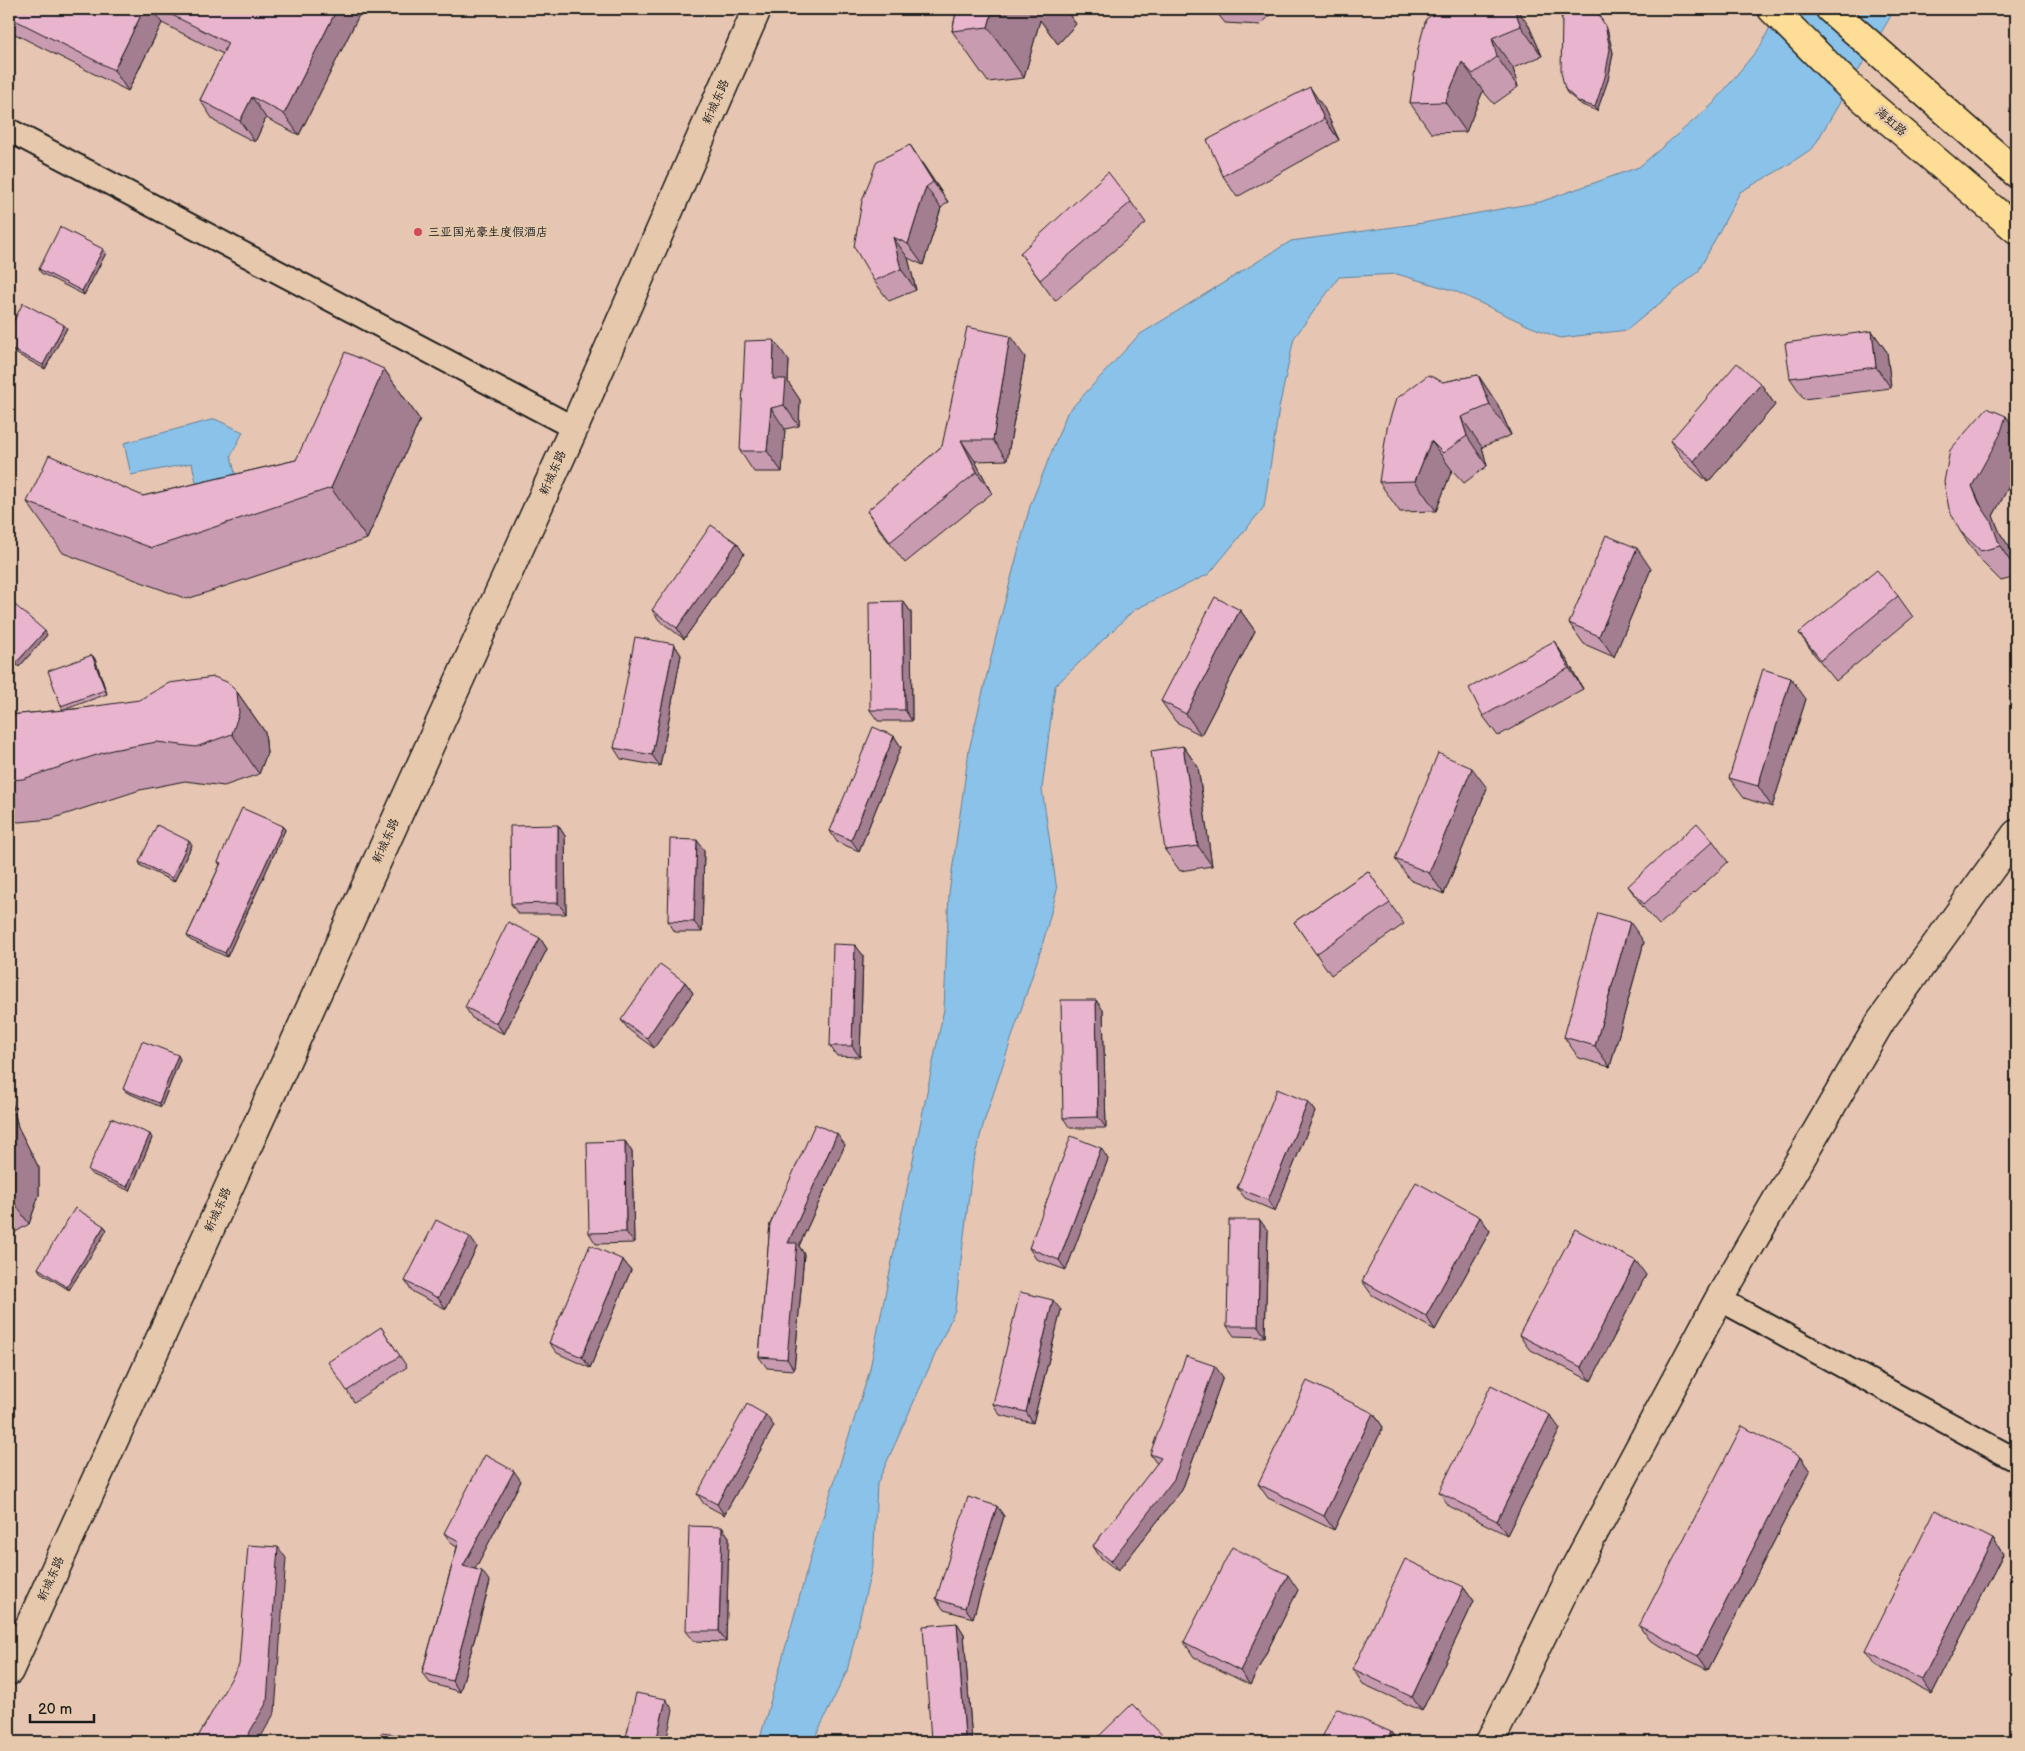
<svg xmlns="http://www.w3.org/2000/svg" width="2025" height="1751" viewBox="0 0 2025 1751" font-family="'Balsamiq Sans','LXGW WenKai TC',sans-serif">
<style>
.water{fill:#8bc2e9;stroke:#5f8097}
.lines{fill:none;stroke-linecap:round;stroke-linejoin:round}
.street-casing{stroke:#1c1c1c;stroke-width:26}
.secondary-casing{stroke:#1c1c1c;stroke-width:31}
.primary-casing{stroke:#1c1c1c;stroke-width:31}
.street{stroke:#e6c9ac;stroke-width:22}
.secondary{stroke:#e6c9ac;stroke-width:28}
.primary{stroke:#fedd96;stroke-width:28}
.wall{fill:#c89bb1;stroke:#1c1c1c}
.shaded-wall{fill:#a37e90;stroke:#1c1c1c}
.building{fill:#e9b4ce;stroke:#1c1c1c}
.poi-dot{fill:#d1495b;stroke:#e6c9ac;stroke-width:2}
.labels{text-anchor:middle;dominant-baseline:central;stroke-width:5;stroke-linejoin:round;paint-order:stroke}
.street-label{font-size:12px;fill:#1c1c1c;stroke:#e6c9ac}
.poi-label{font-size:12px;fill:#1c1c1c;stroke:#e6c9ac;text-anchor:start}
</style>
<rect width="100%" height="100%" fill="#e7c5b3"/>
<filter id="ink" filterUnits="userSpaceOnUse"><feTurbulence type="fractalNoise" baseFrequency=".02" numOctaves="2"/><feDisplacementMap in="SourceGraphic" scale="10" xChannelSelector="R" yChannelSelector="G"/><feConvolveMatrix kernelMatrix="1 2 1 2 8 2 1 2 1" color-interpolation-filters="sRGB"/></filter>
<g filter="url(#ink)">
<path class="water" d="M 1779,9 L 1895,9 L 1813,148 L 1783,168 L 1740,192 L 1698,272 L 1627,330 L 1560,338 L 1529,326 L 1455,291 L 1397,274 L 1339,277 L 1294,338 L 1279,408 L 1264,507 L 1209,574 L 1134,610 L 1055,686 L 1042,789 L 1057,890 L 1042,946 L 984,1122 L 973,1162 L 955,1310 L 877,1484 L 873,1563 L 847,1671 L 813,1742 L 759,1742 L 814,1545 L 869,1373 L 944,1009 L 949,893 L 969,750 L 999,624 L 1030,506 L 1067,413 L 1139,335 L 1291,241 L 1423,223 L 1540,202 L 1639,167 L 1713,104 L 1761,45 Z
M 215,419 L 243,432 L 231,456 L 240,494 L 200,501 L 192,463 L 131,475 L 124,443 Z"/>
<g class="lines">
<g class="street-casing">
<path id="street" d="M 9,130 L 574,428
M 1719,1299 L 2016,1460"/>
</g>
<g class="secondary-casing">
<path id="secondary" d="M 9,1671 L 574,428 L 757,9
M 1490,1742 L 1575,1568 L 1719,1299 L 1881,1021 L 2016,834"/>
</g>
<g class="primary-casing">
<path id="primary" d="M 1772,9 L 1852,89 L 2016,229
M 1830,9 L 2016,173"/>
</g>
<use href="#street" class="street"/>
<use href="#secondary" class="secondary"/>
<use href="#primary" class="primary"/>
</g>
<path class="wall" d="M 9,9 L 362,9 L 299,135 L 266,118 L 255,142 L 214,121 L 200,100 L 223,54 L 162,23 L 128,91 L 9,31 Z
M 957,9 L 1085,9 L 1069,14 L 1076,24 L 1058,44 L 1040,20 L 1024,78 L 988,82 L 952,31 Z
M 1214,9 L 1277,9 L 1260,25 L 1225,23 Z
M 1553,9 L 1588,9 L 1592,13 L 1599,16 L 1607,29 L 1613,53 L 1608,80 L 1597,111 L 1582,105 L 1567,93 L 1565,89 L 1562,18 Z
M 1426,19 L 1529,26 L 1542,56 L 1513,68 L 1518,87 L 1494,104 L 1483,91 L 1466,132 L 1431,133 L 1410,103 Z
M 1324,108 L 1339,140 L 1237,197 L 1223,176 Z
M 910,145 L 948,202 L 941,208 L 923,265 L 908,258 L 916,290 L 889,301 L 874,281 Z
M 1131,202 L 1146,223 L 1055,301 L 1020,253 Z
M 106,253 L 84,295 L 41,273 L 39,269 Z
M 67,328 L 45,369 L 9,350 L 9,330 Z
M 1872,331 L 1887,352 L 1891,388 L 1804,399 L 1790,378 Z
M 1025,357 L 1007,460 L 975,461 L 992,493 L 905,563 L 881,532 L 867,511 L 942,446 Z
M 789,361 L 788,382 L 800,400 L 799,426 L 785,429 L 782,472 L 754,472 L 740,451 Z
M 384,369 L 420,420 L 367,539 L 187,599 L 63,553 L 27,502 L 143,496 L 296,460 Z
M 1478,375 L 1498,405 L 1511,435 L 1482,447 L 1487,466 L 1464,483 L 1452,470 L 1436,511 L 1400,512 L 1379,482 L 1443,382 Z
M 1761,384 L 1775,405 L 1708,482 L 1685,462 L 1670,441 Z
M 2006,416 L 2016,431 L 2016,473 L 1993,516 L 2000,533 L 2012,551 L 2016,563 L 2016,577 L 2001,581 L 1981,561 L 1960,531 Z
M 744,554 L 684,639 L 659,620 L 652,610 Z
M 1651,569 L 1614,657 L 1584,644 L 1569,623 Z
M 1898,596 L 1913,617 L 1836,681 L 1814,654 L 1799,633 Z
M 903,601 L 911,612 L 912,721 L 878,721 L 870,710 Z
M 1240,610 L 1255,631 L 1201,735 L 1176,722 L 1161,701 Z
M 9,612 L 47,635 L 19,667 L 9,658 Z
M 1554,641 L 1568,662 L 1583,689 L 1498,736 L 1483,716 Z
M 674,644 L 681,655 L 660,766 L 621,759 L 614,748 Z
M 92,655 L 95,659 L 107,694 L 63,710 L 237,692 L 265,732 L 267,753 L 259,774 L 224,786 L 185,781 L 140,790 L 51,819 L 19,822 L 9,820 L 9,715 L 63,710 L 61,706 Z
M 1806,699 L 1772,807 L 1744,798 L 1729,778 Z
M 894,736 L 901,747 L 859,851 L 837,842 L 830,831 Z
M 1183,746 L 1198,767 L 1212,866 L 1180,871 L 1165,850 Z
M 1487,788 L 1444,894 L 1410,880 L 1395,859 Z
M 558,825 L 565,836 L 566,914 L 518,914 L 511,904 Z
M 283,826 L 285,830 L 227,957 L 190,940 L 187,936 L 220,865 L 218,862 Z
M 1713,841 L 1728,862 L 1659,925 L 1643,907 L 1628,886 Z
M 192,845 L 174,882 L 141,866 L 139,862 Z
M 704,850 L 702,932 L 675,932 L 668,921 Z
M 1368,871 L 1404,924 L 1331,975 L 1294,922 Z
M 540,938 L 547,949 L 504,1034 L 472,1018 L 465,1007 Z
M 1644,942 L 1610,1067 L 1579,1058 L 1564,1037 Z
M 855,945 L 863,955 L 860,1057 L 837,1056 L 830,1046 Z
M 685,982 L 693,993 L 654,1048 L 629,1030 L 621,1020 Z
M 1103,1010 L 1106,1128 L 1070,1128 L 1063,1118 Z
M 180,1059 L 161,1107 L 126,1092 L 123,1089 Z
M 9,1090 L 18,1127 L 39,1168 L 39,1195 L 29,1224 L 9,1236 Z
M 1308,1102 L 1315,1112 L 1275,1211 L 1245,1198 L 1237,1188 Z
M 152,1138 L 130,1191 L 91,1174 L 88,1170 Z
M 625,1141 L 632,1152 L 634,1243 L 596,1244 L 589,1233 Z
M 845,1145 L 799,1246 L 804,1254 L 794,1370 L 767,1368 L 759,1357 L 770,1224 Z
M 1108,1159 L 1066,1270 L 1036,1259 L 1029,1248 Z
M 1480,1217 L 1490,1231 L 1435,1330 L 1372,1295 L 1362,1281 Z
M 104,1226 L 107,1230 L 69,1290 L 40,1272 L 38,1268 Z
M 1268,1231 L 1265,1337 L 1234,1336 L 1227,1326 Z
M 477,1247 L 446,1309 L 413,1292 L 405,1281 Z
M 623,1260 L 631,1270 L 590,1368 L 557,1353 L 549,1343 Z
M 1646,1275 L 1591,1381 L 1529,1349 L 1519,1335 Z
M 1061,1310 L 1033,1423 L 1000,1415 L 993,1404 Z
M 381,1327 L 407,1367 L 354,1402 L 347,1391 Z
M 1223,1377 L 1182,1490 L 1118,1571 L 1100,1557 L 1093,1546 L 1157,1464 L 1150,1454 Z
M 1373,1413 L 1383,1427 L 1334,1530 L 1268,1498 L 1258,1484 Z
M 774,1426 L 724,1515 L 704,1504 L 697,1494 Z
M 1560,1429 L 1507,1535 L 1449,1506 L 1439,1492 Z
M 1800,1457 L 1810,1471 L 1708,1670 L 1649,1640 L 1639,1626 Z
M 521,1481 L 475,1569 L 490,1582 L 460,1692 L 430,1683 L 422,1673 L 457,1547 L 452,1544 L 444,1533 Z
M 1004,1516 L 973,1618 L 944,1610 L 936,1599 Z
M 722,1527 L 729,1537 L 726,1642 L 694,1641 L 686,1631 Z
M 1993,1539 L 2003,1554 L 1932,1694 L 1875,1665 L 1865,1651 Z
M 1464,1587 L 1474,1601 L 1422,1711 L 1363,1684 L 1353,1669 Z
M 1298,1590 L 1250,1685 L 1194,1657 L 1184,1642 Z
M 957,1623 L 964,1634 L 972,1742 L 933,1742 L 931,1740 Z"/>
<path class="shaded-wall" d="M 144,9 L 151,9 L 162,23 L 128,91 L 114,70 Z
M 337,9 L 362,9 L 299,135 L 284,114 Z
M 993,9 L 1065,9 L 1076,24 L 1058,44 L 1040,20 L 1024,78 L 988,27 Z
M 1514,9 L 1517,9 L 1529,26 L 1542,56 L 1521,26 Z
M 1599,16 L 1607,29 L 1613,53 L 1608,80 L 1597,111 L 1595,107 Z
M 1492,38 L 1513,68 L 1518,87 L 1497,57 Z
M 1462,62 L 1483,91 L 1466,132 L 1445,102 Z
M 1310,87 L 1324,108 L 1339,140 L 1324,119 Z
M 252,97 L 266,118 L 255,142 L 240,121 Z
M 910,145 L 948,202 L 933,182 Z
M 926,187 L 941,208 L 923,265 L 908,244 Z
M 893,237 L 908,258 L 916,290 L 901,269 Z
M 103,249 L 106,253 L 84,295 L 82,291 Z
M 64,325 L 67,328 L 45,369 L 43,365 Z
M 1872,331 L 1887,352 L 1891,388 L 1876,367 Z
M 1010,336 L 1025,357 L 1007,460 L 993,440 Z
M 774,340 L 789,361 L 788,382 L 800,400 L 799,426 L 784,405 L 773,379 Z
M 384,369 L 420,420 L 367,539 L 331,488 Z
M 1478,375 L 1498,405 L 1511,435 L 1490,405 Z
M 1761,384 L 1775,405 L 1708,482 L 1694,461 Z
M 771,408 L 785,429 L 782,472 L 767,451 Z
M 2006,416 L 2016,431 L 2016,473 L 1993,516 L 2000,533 L 2012,551 L 2016,563 L 2016,570 L 2000,546 L 1972,486 Z
M 1461,417 L 1482,447 L 1487,466 L 1467,436 Z
M 961,440 L 975,461 L 992,493 L 977,472 Z
M 1431,441 L 1452,470 L 1436,511 L 1415,481 Z
M 737,543 L 744,554 L 684,639 L 677,628 Z
M 1637,548 L 1651,569 L 1614,657 L 1599,636 Z
M 903,601 L 911,612 L 912,721 L 905,710 Z
M 1240,610 L 1255,631 L 1201,735 L 1186,714 Z
M 45,631 L 47,635 L 19,667 L 16,663 Z
M 1554,641 L 1568,662 L 1583,689 L 1569,668 Z
M 674,644 L 681,655 L 660,766 L 652,755 Z
M 92,655 L 95,659 L 107,694 L 105,690 Z
M 1791,678 L 1806,699 L 1772,807 L 1758,786 Z
M 237,692 L 265,732 L 267,753 L 259,774 L 232,734 Z
M 894,736 L 901,747 L 859,851 L 851,840 Z
M 1183,746 L 1198,767 L 1212,866 L 1198,846 Z
M 1472,768 L 1487,788 L 1444,894 L 1429,873 Z
M 558,825 L 565,836 L 566,914 L 558,903 Z
M 283,826 L 285,830 L 227,957 L 225,953 Z
M 697,840 L 704,850 L 702,932 L 694,922 Z
M 189,841 L 192,845 L 174,882 L 172,878 Z
M 1630,922 L 1644,942 L 1610,1067 L 1595,1046 Z
M 540,938 L 547,949 L 504,1034 L 496,1023 Z
M 855,945 L 863,955 L 860,1057 L 852,1046 Z
M 685,982 L 693,993 L 654,1048 L 647,1038 Z
M 1096,1000 L 1103,1010 L 1106,1128 L 1098,1117 Z
M 178,1055 L 180,1059 L 161,1107 L 159,1103 Z
M 9,1090 L 18,1127 L 39,1168 L 39,1195 L 29,1224 L 9,1195 Z
M 1308,1102 L 1315,1112 L 1275,1211 L 1268,1200 Z
M 150,1134 L 152,1138 L 130,1191 L 127,1187 Z
M 837,1134 L 845,1145 L 799,1246 L 804,1254 L 794,1370 L 787,1359 L 788,1243 Z
M 625,1141 L 632,1152 L 634,1243 L 626,1232 Z
M 1101,1148 L 1108,1159 L 1066,1270 L 1059,1260 Z
M 1480,1217 L 1490,1231 L 1435,1330 L 1426,1316 Z
M 1260,1220 L 1268,1231 L 1265,1337 L 1258,1326 Z
M 104,1226 L 107,1230 L 69,1290 L 67,1287 Z
M 470,1237 L 477,1247 L 446,1309 L 438,1298 Z
M 623,1260 L 631,1270 L 590,1368 L 582,1357 Z
M 1636,1261 L 1646,1275 L 1591,1381 L 1581,1367 Z
M 1053,1300 L 1061,1310 L 1033,1423 L 1026,1412 Z
M 1215,1366 L 1223,1377 L 1182,1490 L 1118,1571 L 1111,1561 Z
M 1373,1413 L 1383,1427 L 1334,1530 L 1324,1516 Z
M 766,1415 L 774,1426 L 724,1515 L 717,1504 Z
M 1550,1415 L 1560,1429 L 1507,1535 L 1497,1521 Z
M 1800,1457 L 1810,1471 L 1708,1670 L 1698,1656 Z
M 514,1471 L 521,1481 L 471,1577 L 463,1566 Z
M 997,1506 L 1004,1516 L 973,1618 L 965,1608 Z
M 722,1527 L 729,1537 L 726,1642 L 719,1631 Z
M 1993,1539 L 2003,1554 L 1932,1694 L 1922,1680 Z
M 278,1547 L 286,1558 L 275,1712 L 258,1742 L 244,1742 Z
M 482,1571 L 490,1582 L 460,1692 L 452,1681 Z
M 1288,1575 L 1298,1590 L 1250,1685 L 1240,1671 Z
M 1464,1587 L 1474,1601 L 1422,1711 L 1412,1697 Z
M 957,1623 L 964,1634 L 972,1742 L 969,1742 L 965,1737 Z
M 666,1699 L 673,1710 L 666,1742 L 656,1742 Z
M 1391,1732 L 1398,1742 L 1386,1742 Z
M 415,1737 L 419,1742 L 415,1742 Z"/>
<path class="building" d="M 9,9 L 144,9 L 114,70 L 9,17 Z
M 160,9 L 337,9 L 284,114 L 252,97 L 240,121 L 200,100 L 228,43 Z
M 957,9 L 993,9 L 988,27 L 952,31 Z
M 1441,9 L 1514,9 L 1521,26 L 1492,38 L 1497,57 L 1473,74 L 1462,62 L 1445,102 L 1410,103 L 1418,49 L 1426,19 Z
M 1554,9 L 1588,9 L 1592,13 L 1597,12 L 1605,25 L 1610,49 L 1605,77 L 1595,107 L 1579,102 L 1565,89 L 1561,72 L 1562,17 Z
M 1310,87 L 1324,119 L 1223,176 L 1207,140 Z
M 910,145 L 933,182 L 926,187 L 908,244 L 893,237 L 901,269 L 874,281 L 854,247 L 862,201 L 877,161 Z
M 1108,172 L 1131,202 L 1040,280 L 1020,253 Z
M 60,227 L 103,249 L 82,291 L 39,269 Z
M 23,303 L 64,325 L 43,365 L 9,348 L 9,330 Z
M 967,327 L 1010,336 L 993,440 L 961,440 L 977,472 L 890,542 L 867,511 L 942,446 Z
M 1872,331 L 1876,367 L 1790,378 L 1785,343 Z
M 774,340 L 773,379 L 786,379 L 784,405 L 771,408 L 767,451 L 740,451 L 745,341 Z
M 345,352 L 384,369 L 331,488 L 152,548 L 27,502 L 49,455 L 143,496 L 296,460 Z
M 1737,363 L 1761,384 L 1694,461 L 1670,441 Z
M 1428,375 L 1443,382 L 1478,375 L 1490,405 L 1461,417 L 1467,436 L 1443,453 L 1431,441 L 1415,481 L 1379,482 L 1387,428 L 1396,399 Z
M 1987,408 L 2006,416 L 2000,435 L 1972,486 L 1979,503 L 1991,521 L 2000,546 L 1981,551 L 1960,531 L 1949,509 L 1944,482 L 1950,450 Z
M 711,525 L 737,543 L 677,628 L 652,610 Z
M 1606,535 L 1637,548 L 1599,636 L 1569,623 Z
M 1877,570 L 1898,596 L 1821,660 L 1799,633 Z
M 1215,597 L 1240,610 L 1186,714 L 1161,701 Z
M 903,601 L 905,710 L 870,710 L 869,602 Z
M 15,605 L 45,631 L 16,663 L 9,656 L 9,612 Z
M 635,637 L 674,644 L 652,755 L 614,748 Z
M 1554,641 L 1569,668 L 1483,716 L 1469,688 Z
M 92,655 L 105,690 L 61,706 L 48,671 Z
M 1763,669 L 1791,678 L 1758,786 L 1729,778 Z
M 214,677 L 227,682 L 237,692 L 239,713 L 232,734 L 196,747 L 157,742 L 112,750 L 23,779 L 9,780 L 9,715 L 75,709 L 139,700 L 169,683 Z
M 873,727 L 894,736 L 851,840 L 830,831 Z
M 1183,746 L 1198,846 L 1165,850 L 1151,751 Z
M 1438,753 L 1472,768 L 1429,873 L 1395,859 Z
M 242,808 L 283,826 L 225,953 L 187,936 L 221,863 L 218,862 Z
M 1697,823 L 1713,841 L 1644,904 L 1628,886 Z
M 157,825 L 189,841 L 172,878 L 139,862 Z
M 558,825 L 558,903 L 511,904 L 510,826 Z
M 670,839 L 697,840 L 694,922 L 668,921 Z
M 1368,871 L 1390,903 L 1316,954 L 1294,922 Z
M 1598,913 L 1630,922 L 1595,1046 L 1564,1037 Z
M 508,922 L 540,938 L 496,1023 L 465,1007 Z
M 833,944 L 855,945 L 852,1046 L 830,1046 Z
M 660,964 L 685,982 L 647,1038 L 621,1020 Z
M 1061,1000 L 1096,1000 L 1098,1117 L 1063,1118 Z
M 142,1041 L 178,1055 L 159,1103 L 123,1089 Z
M 1277,1089 L 1308,1102 L 1268,1200 L 1237,1188 Z
M 111,1118 L 150,1134 L 127,1187 L 88,1170 Z
M 9,1124 L 11,1128 L 12,1155 L 9,1163 Z
M 815,1124 L 837,1134 L 788,1243 L 797,1243 L 787,1359 L 759,1357 L 770,1224 Z
M 1071,1136 L 1101,1148 L 1059,1260 L 1029,1248 Z
M 625,1141 L 626,1232 L 589,1233 L 587,1142 Z
M 1416,1182 L 1480,1217 L 1426,1316 L 1362,1281 Z
M 75,1208 L 104,1226 L 67,1287 L 38,1268 Z
M 436,1220 L 470,1237 L 438,1298 L 405,1281 Z
M 1229,1220 L 1260,1220 L 1258,1326 L 1227,1326 Z
M 1575,1229 L 1636,1261 L 1581,1367 L 1519,1335 Z
M 590,1245 L 623,1260 L 582,1357 L 549,1343 Z
M 1020,1292 L 1053,1300 L 1026,1412 L 993,1404 Z
M 381,1327 L 400,1356 L 347,1391 L 328,1362 Z
M 1186,1356 L 1215,1366 L 1174,1479 L 1111,1561 L 1093,1546 L 1161,1458 L 1150,1454 Z
M 1307,1381 L 1373,1413 L 1324,1516 L 1258,1484 Z
M 1491,1385 L 1550,1415 L 1497,1521 L 1439,1492 Z
M 747,1404 L 766,1415 L 717,1504 L 697,1494 Z
M 1742,1426 L 1800,1457 L 1698,1656 L 1639,1626 Z
M 485,1455 L 514,1471 L 463,1566 L 482,1571 L 452,1681 L 422,1673 L 459,1541 L 444,1533 Z
M 968,1497 L 997,1506 L 965,1608 L 936,1599 Z
M 1935,1510 L 1993,1539 L 1922,1680 L 1865,1651 Z
M 689,1526 L 722,1527 L 719,1631 L 686,1631 Z
M 248,1545 L 278,1547 L 267,1702 L 244,1742 L 195,1742 L 239,1665 Z
M 1232,1547 L 1288,1575 L 1240,1671 L 1184,1642 Z
M 1405,1559 L 1464,1587 L 1412,1697 L 1353,1669 Z
M 957,1623 L 965,1737 L 931,1740 L 923,1626 Z
M 636,1693 L 666,1699 L 656,1742 L 625,1742 Z
M 1132,1704 L 1169,1742 L 1093,1742 Z
M 1336,1708 L 1391,1732 L 1386,1742 L 1320,1742 Z
M 381,1733 L 415,1737 L 415,1742 L 380,1742 Z"/>
</g>
<circle class="poi-dot" cx="418" cy="232" r="5"/>
<g class="labels">
<g class="street-label">
<text transform="translate(716 102) rotate(-66)">新城东路</text>
<text transform="translate(1891 122) rotate(41)">海虹路</text>
<text transform="translate(553 473) rotate(-66)">新城东路</text>
<text transform="translate(386 841) rotate(-66)">新城东路</text>
<text transform="translate(218 1210) rotate(-66)">新城东路</text>
<text transform="translate(51 1579) rotate(-66)">新城东路</text>
</g>
<g class="poi-label">
<text x="428" y="232">三亚国光豪生度假酒店</text>
</g>
</g>
<rect width="2025" height="1751" fill="none" stroke="#e6c9ac" stroke-width="30"/>
<rect x="15" y="15" width="1995" height="1721" fill="none" stroke="#1c1c1c" stroke-width="2" filter="url(#ink)"/>
<path d="M30 1714v8h64v-8" fill="none" stroke="#1c1c1c" stroke-width="2.5"/>
<text x="38" y="1714" font-size="15" fill="#1c1c1c" stroke="#e6c9ac" stroke-width="4" paint-order="stroke">20 m</text>
</svg>
